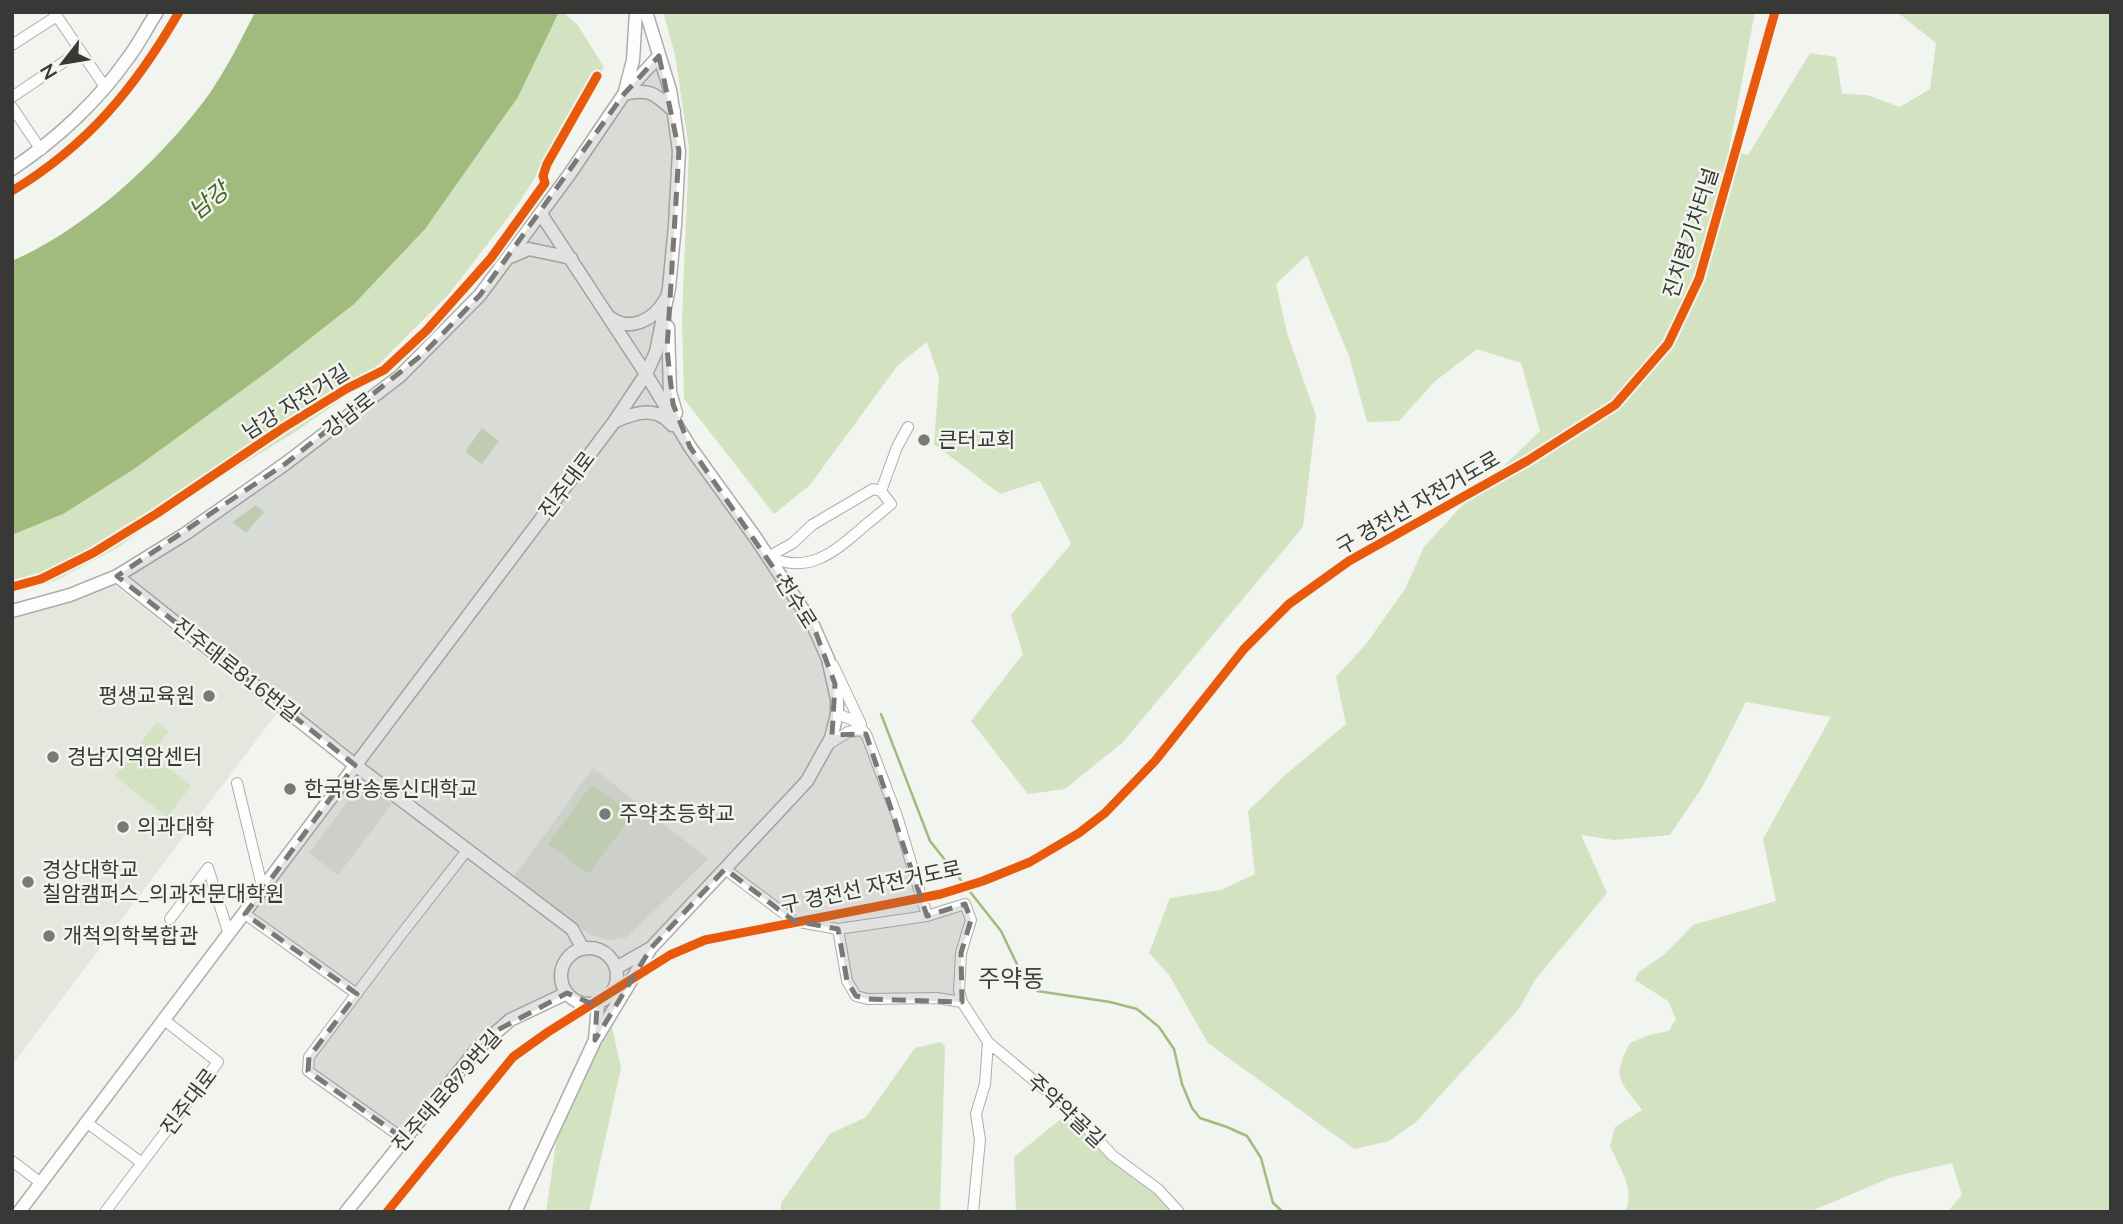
<svg xmlns="http://www.w3.org/2000/svg" width="2123" height="1224" viewBox="0 0 2123 1224" font-family="'Nunito Sans','Noto Sans KR',sans-serif">
<style>
.built{fill:#e3e7de}
.green{fill:#d3e2c1}
.water{fill:#a0bb7d}
.lines{fill:none;stroke-linecap:round;stroke-linejoin:round}
.stream{stroke:#a0bb7d;stroke-width:2.5}
.minor-casing{stroke:#adaeaa;stroke-width:12}
.tertiary-casing{stroke:#adaeaa;stroke-width:15}
.minor{stroke:#fdfdfd;stroke-width:10}
.tertiary{stroke:#fdfdfd;stroke-width:12}
.cycleway-casing{stroke:#f2f5ee;stroke-width:13}
.cycleway{stroke:#e8590c;stroke-width:9}
.marked{fill:#797a77;fill-opacity:0.2;stroke:#797a77;stroke-width:5;stroke-dasharray:14 9;stroke-linejoin:round}
.poi-dot{fill:#797a77;stroke:#f2f5ee;stroke-width:2.5}
.labels{text-anchor:middle;dominant-baseline:central;stroke-width:5;stroke-linejoin:round;paint-order:stroke}
.street-label{font-size:21px;fill:#383936;stroke:#f2f5ee}
.poi-label{font-size:21px;fill:#383936;stroke:#f2f5ee;text-anchor:start}
.water-label{font-size:23px;font-style:italic;fill:#476124;stroke:#f2f5ee}
.quarter-label{font-size:24px;fill:#3d403a;stroke:#f2f5ee}
</style>
<rect width="100%" height="100%" fill="#f2f4ef"/>
<path class="built" d="M 111,582 L 277,713 L 12,1065 L 12,614 Z
M 593,768 L 708,859 L 627,937 L 609,940 L 590,935 L 513,878 Z
M 366,784 L 392,804 L 338,875 L 309,853 L 359,786 Z"/>
<path class="green" d="M 559,12 L 563,12 L 577,24 L 604,67 L 519,203 L 449,294 L 348,395 L 292,434 L 195,493 L 117,548 L 57,580 L 12,594 L 12,535 L 63,514 L 518,97 Z
M 663,12 L 1755,12 L 1729,149 L 1748,155 L 1810,53 L 1836,57 L 1842,94 L 1867,95 L 1900,107 L 1930,89 L 1936,43 L 1897,12 L 2111,12 L 2111,1212 L 1947,1212 L 1962,1195 L 1952,1163 L 1892,1177 L 1809,1212 L 1625,1212 C 1636,1188 1619,1168 1610,1146 L 1615,1127 L 1642,1110 C 1620,1079 1611,1080 1630,1043 L 1649,1035 L 1669,1031 L 1676,1019 L 1668,1001 L 1635,980 L 1638,973 L 1666,953 L 1693,925 L 1776,901 L 1763,839 L 1831,717 L 1746,702 L 1703,786 L 1670,835 L 1614,840 L 1581,835 L 1607,893 L 1535,980 L 1519,1009 L 1416,1122 L 1389,1141 L 1354,1149 L 1208,1043 L 1169,975 L 1149,953 L 1170,898 L 1221,890 L 1255,874 L 1248,811 L 1284,776 L 1346,724 L 1336,677 L 1366,644 L 1405,589 L 1424,547 L 1457,511 L 1540,431 L 1521,363 L 1477,349 L 1434,382 L 1399,421 L 1367,422 L 1349,356 L 1307,255 L 1276,284 L 1287,333 L 1316,416 L 1303,527 L 1123,742 L 1065,789 L 1028,794 L 971,721 L 1023,654 L 1011,615 L 1071,544 L 1040,481 L 1000,494 L 934,444 L 939,377 L 927,342 L 898,365 L 810,485 L 774,514 L 684,399 L 682,318 L 689,148 L 675,55 Z
M 482,428 L 499,441 L 482,464 L 465,452 Z
M 256,505 L 264,512 L 246,533 L 232,522 Z
M 157,722 L 169,731 L 151,754 L 191,786 L 167,817 L 115,776 Z
M 592,784 L 633,814 L 589,874 L 548,844 Z
M 610,1018 L 621,1068 L 589,1212 L 546,1212 L 559,1123 Z
M 941,1042 L 945,1047 L 940,1212 L 781,1212 L 781,1203 L 830,1134 L 866,1117 L 915,1048 Z
M 1062,1118 L 1149,1177 L 1175,1212 L 1016,1212 L 1014,1157 Z"/>
<path class="water" d="M 255,12 L 559,12 L 518,97 L 425,229 L 354,304 L 271,369 L 134,469 L 63,514 L 12,535 L 12,261 C 85,229 156,164 204,101 C 221,79 243,37 255,12 Z"/>
<g class="lines">
<path class="stream" d="M 881,714 L 930,841 L 1001,931 L 1025,981 L 1037,991 L 1110,1002 L 1137,1009 L 1159,1027 L 1174,1049 L 1182,1084 L 1192,1108 L 1200,1118 L 1227,1127 L 1247,1136 L 1261,1158 L 1273,1203 L 1283,1212"/>
<g class="minor-casing">
<path id="minor" d="M 54,12 L 105,87
M 12,45 L 57,16
M 12,97 L 80,51
M 12,107 L 41,150
M 873,489 L 881,491 L 891,504 C 881,513 871,520 861,529 C 832,554 808,574 768,557 L 793,543 L 812,525 Z
M 881,491 L 897,447 L 908,427
M 833,665 L 861,724
M 837,714 L 853,720 L 866,734 L 897,816 L 927,916
M 829,744 L 848,732 L 860,730 L 866,734
M 237,783 L 263,890
M 725,869 L 794,921 L 838,929 L 927,916 L 965,904 L 971,920 L 961,953 L 959,991 L 962,1002 L 988,1042 L 1074,1114 L 1113,1156 L 1158,1189 L 1179,1212
M 245,914 L 357,994
M 170,919 L 208,868 L 229,935
M 838,929 L 847,981 L 856,996 L 868,999 L 937,998 L 962,1002
M 86,1122 L 142,1163
M 404,1139 L 308,1071 L 309,1057 L 397,940 L 468,849
M 12,1161 L 41,1183
M 105,1212 L 218,1062 L 163,1019
M 973,1212 L 980,1140 L 976,1114 L 985,1084 L 988,1042"/>
</g>
<g class="tertiary-casing">
<path id="tertiary" d="M 625,91 L 633,60 L 636,12
M 624,94 C 650,88 655,94 674,111
M 12,169 C 56,140 98,101 128,58 C 139,44 147,27 157,12
M 541,214 L 646,374 L 690,447 L 755,537 L 813,625 L 828,659 L 837,699 L 837,714 L 831,738 L 807,781 L 651,948 L 616,968
M 510,257 L 529,249 L 571,258
M 611,318 C 630,332 654,320 665,300
M 668,327 L 670,392 L 676,413
M 616,421 C 636,412 657,406 672,425
M 117,576 L 355,765 L 572,929 L 583,949
M 12,611 L 70,595 L 117,576 L 185,534 L 285,464 L 400,376 L 480,295 L 569,175 L 624,94 L 659,56
M561 976a28 28 0 1 1 56 0a28 28 0 1 1-56 0Z
M 597,1037 L 649,951
M 19,1212 L 614,422 L 646,374 L 656,352 L 669,288 L 675,225 L 679,151 L 675,122 L 670,90 L 646,12
M 346,1212 L 478,1048 L 510,1020 L 567,993
M 515,1212 L 595,1040 L 598,1003"/>
</g>
<use href="#minor" class="minor"/>
<use href="#tertiary" class="tertiary"/>
<g class="cycleway-casing">
<path id="cycleway" d="M 12,191 C 88,145 135,88 179,12
M 12,587 L 41,579 L 93,553 L 156,514 L 283,428 L 346,389 L 384,370 L 427,330 L 491,258 L 545,183 L 543,176 L 547,164 L 597,76
M 387,1212 L 513,1057 L 548,1032 L 670,955 L 705,940 L 941,894 L 983,881 L 1030,862 L 1079,833 L 1105,813 L 1155,761 L 1244,649 L 1289,604 L 1349,561 L 1527,461 L 1615,405 L 1668,344 L 1699,279 L 1775,12"/>
</g>
<use href="#cycleway" class="cycleway"/>
</g>
<path class="marked" d="M 659,56 L 679,151 L 667,349 L 673,404 L 690,447 L 813,625 L 835,684 L 832,735 L 866,734 L 927,916 L 965,904 L 971,920 L 961,953 L 962,1002 L 868,999 L 856,996 L 847,981 L 838,929 L 794,921 L 725,869 L 651,948 L 595,1040 L 597,1006 L 567,993 L 496,1031 L 404,1139 L 308,1071 L 309,1057 L 357,994 L 245,914 L 355,765 L 117,576 L 285,464 L 423,354 L 480,295 L 624,94 Z"/>
<g class="poi-dot">
<circle cx="924" cy="440" r="7"/>
<circle cx="209" cy="696" r="7"/>
<circle cx="53" cy="757" r="7"/>
<circle cx="290" cy="789" r="7"/>
<circle cx="605" cy="814" r="7"/>
<circle cx="123" cy="827" r="7"/>
<circle cx="28" cy="882" r="7"/>
<circle cx="49" cy="936" r="7"/>
</g>
<g class="labels">
<g class="street-label">
<text transform="translate(1691 233) rotate(-72)">진치령기차터널</text>
<text transform="translate(296 402) rotate(-32)">남강 자전거길</text>
<text transform="translate(349 415) rotate(-38)">강남로</text>
<text transform="translate(567 485) rotate(-53)">진주대로</text>
<text transform="translate(1418 503) rotate(-30)">구 경전선 자전거도로</text>
<text transform="translate(796 602) rotate(58)">천수로</text>
<text transform="translate(236 670) rotate(38)">진주대로816번길</text>
<text transform="translate(871 887) rotate(-12)">구 경전선 자전거도로</text>
<text transform="translate(447 1091) rotate(-49)">진주대로879번길</text>
<text transform="translate(189 1102) rotate(-53)">진주대로</text>
<text transform="translate(1066 1111) rotate(43)">주약약골길</text>
</g>
<g class="poi-label">
<text x="938" y="440">큰터교회</text>
<text x="195" y="696" text-anchor="end">평생교육원</text>
<text x="67" y="757">경남지역암센터</text>
<text x="304" y="789">한국방송통신대학교</text>
<text x="619" y="814">주약초등학교</text>
<text x="137" y="827">의과대학</text>
<text x="42" y="870">경상대학교<tspan x="42" dy="24">칠암캠퍼스_의과전문대학원</tspan></text>
<text x="63" y="936">개척의학복합관</text>
</g>
<g class="water-label">
<text transform="translate(209 201) rotate(-39)">남강</text>
</g>
<g class="quarter-label">
<text x="1011" y="979">주약동</text>
</g>
</g>
<rect width="2123" height="1224" fill="none" stroke="#383936" stroke-width="28"/>
<g transform="translate(63 63) rotate(239)" stroke="#f2f5ee" stroke-width="5" paint-order="stroke">
<path d="M0-5L12 26L0 18L-12 26Z" fill="#383936"/>
<text y="-10" font-size="19" font-weight="bold" text-anchor="middle" fill="#383936">N</text>
</g>
</svg>
